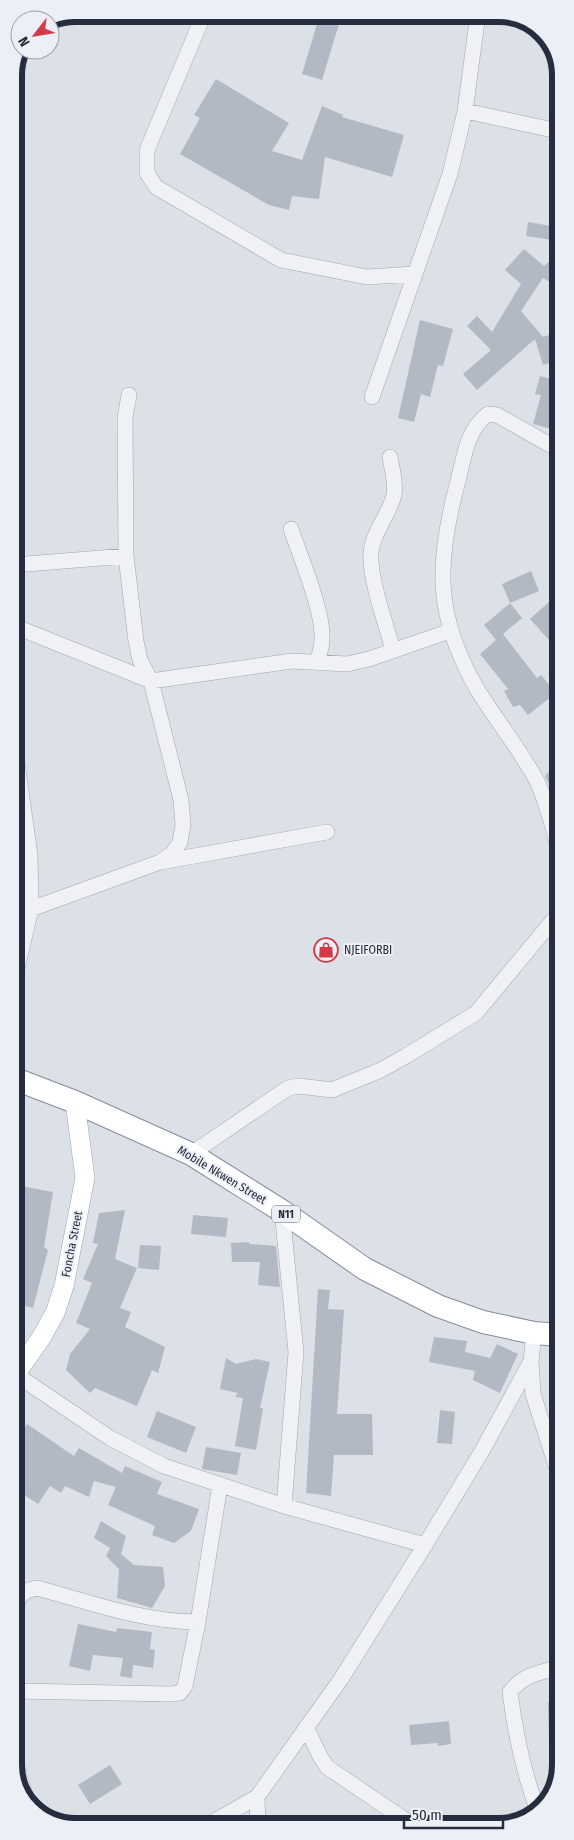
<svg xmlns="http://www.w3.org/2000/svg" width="574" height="1840" viewBox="0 0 574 1840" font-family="'Fira Sans Condensed',sans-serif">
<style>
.building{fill:#b3b9c4}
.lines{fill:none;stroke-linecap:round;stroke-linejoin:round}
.minor-casing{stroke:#a1a7b1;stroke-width:16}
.major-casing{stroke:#9ba3b3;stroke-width:20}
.highway-casing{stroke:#838c9e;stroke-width:24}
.minor{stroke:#eff1f5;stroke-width:15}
.major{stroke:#fff;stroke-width:19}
.highway{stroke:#fff;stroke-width:22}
.labels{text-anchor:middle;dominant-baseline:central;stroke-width:4;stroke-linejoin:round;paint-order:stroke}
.shield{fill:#eceff5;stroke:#616775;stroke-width:1}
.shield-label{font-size:11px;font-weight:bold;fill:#252d3e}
.poi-label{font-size:12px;fill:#252d3e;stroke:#eceff5;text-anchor:start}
.street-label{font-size:12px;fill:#252d3e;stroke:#eceff5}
.rim{fill:none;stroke:#252d3e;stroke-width:6}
</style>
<rect width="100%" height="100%" fill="#dce0e7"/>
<path class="building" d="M 320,14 L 342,14 L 322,80 L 302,74 Z
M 216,79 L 289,123 L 272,151 L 302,160 L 322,106 L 343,115 L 342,117 L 404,135 L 392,177 L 325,157 L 319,199 L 292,196 L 289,210 L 269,205 L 180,154 L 200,118 L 194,115 Z
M 528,222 L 558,227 L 558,241 L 526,236 Z
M 524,249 L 544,266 L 558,254 L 558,287 L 543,278 L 521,311 L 543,337 L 559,332 L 559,360 L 543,365 L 535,339 L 477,390 L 463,374 L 491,350 L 467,326 L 477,316 L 492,332 L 521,284 L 505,270 Z
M 420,320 L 453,329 L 443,366 L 438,365 L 430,397 L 421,394 L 414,422 L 398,418 Z
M 540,376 L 559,381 L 553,406 L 559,408 L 559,431 L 533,424 L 541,395 L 535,394 Z
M 531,571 L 539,591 L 510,603 L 502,584 Z
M 549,602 L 559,614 L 559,651 L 530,619 Z
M 510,603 L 522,618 L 503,634 L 537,678 L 541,675 L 556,693 L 528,715 L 520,705 L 513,707 L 504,691 L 508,689 L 480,654 L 496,640 L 484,625 Z
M 559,762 L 559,794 L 549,784 L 545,776 Z
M 21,1186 L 53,1192 L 44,1247 L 48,1250 L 33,1308 L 15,1303 L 15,1258 L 21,1238 L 15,1237 L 15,1223 Z
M 125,1210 L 115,1259 L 137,1268 L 120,1308 L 131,1312 L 125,1327 L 165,1347 L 158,1373 L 152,1370 L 137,1406 L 95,1388 L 90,1393 L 66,1370 L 70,1354 L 90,1329 L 76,1323 L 92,1283 L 83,1279 L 98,1244 L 93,1243 L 99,1213 Z
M 193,1215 L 228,1218 L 226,1237 L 191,1234 Z
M 249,1242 L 249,1244 L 276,1246 L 280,1287 L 258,1285 L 260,1262 L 232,1262 L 231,1243 Z
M 140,1245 L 161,1246 L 159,1270 L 138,1268 Z
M 318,1289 L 330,1290 L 328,1309 L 344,1310 L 337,1414 L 372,1414 L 373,1455 L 334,1455 L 331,1496 L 306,1493 Z
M 434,1337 L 467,1341 L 465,1352 L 490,1358 L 497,1344 L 518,1354 L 500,1393 L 473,1380 L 475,1371 L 429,1362 Z
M 226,1358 L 236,1364 L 256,1359 L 270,1362 L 260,1408 L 263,1408 L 256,1450 L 235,1446 L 243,1398 L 235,1397 L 238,1393 L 220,1389 Z
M 440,1410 L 455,1412 L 452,1444 L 437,1443 Z
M 157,1411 L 196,1427 L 186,1453 L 147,1437 Z
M 27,1424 L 74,1456 L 79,1448 L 122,1473 L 125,1466 L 162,1482 L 157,1494 L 199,1509 L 191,1531 L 174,1543 L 152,1535 L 155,1526 L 108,1505 L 116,1487 L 94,1481 L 89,1497 L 65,1486 L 61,1493 L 50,1486 L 38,1504 L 15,1489 L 15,1441 Z
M 206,1447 L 241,1453 L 237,1475 L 202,1469 Z
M 101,1521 L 126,1536 L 121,1554 L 134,1565 L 163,1567 L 165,1586 L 152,1608 L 117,1598 L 119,1569 L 106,1556 L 110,1548 L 94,1538 Z
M 78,1624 L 116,1632 L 117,1628 L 152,1632 L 150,1649 L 155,1650 L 153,1668 L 133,1665 L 132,1678 L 120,1676 L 123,1658 L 93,1655 L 90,1671 L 69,1666 Z
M 548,1702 L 560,1702 L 560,1740 L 549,1741 Z
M 449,1721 L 451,1744 L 438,1746 L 438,1743 L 411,1745 L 409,1725 Z
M 110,1765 L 122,1784 L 90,1804 L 78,1785 Z"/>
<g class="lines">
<g class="minor-casing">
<path id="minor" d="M 204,14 L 147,150 L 147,173 L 156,187 L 281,260 L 367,277 L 415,274
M 465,111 L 558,131
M 372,397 L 450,174 L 465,111 L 478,14
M 559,450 L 497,415 L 488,414 C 466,430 464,459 457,485 C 436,564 435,616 477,689 C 496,720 519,748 537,781 C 546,800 553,829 559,849
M 390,457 C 392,469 396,482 394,495 C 389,515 373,532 371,552 C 369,578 386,624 393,650
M 291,529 C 300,556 324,612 322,640 C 322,647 319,655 317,663
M 14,565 L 126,556
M 14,626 L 151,681 L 292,661 L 347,664 L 369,659 L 450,631
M 15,749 L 30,855 L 31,909 L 15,977
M 161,862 L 327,832
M 31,909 L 160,862 L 173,853 L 180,842 L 183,825 L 181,800 L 151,681 L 140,660 L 136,641 L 126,556 L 125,418 L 129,395
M 191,1154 L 288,1088 L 299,1086 L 332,1090 L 381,1070 L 406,1056 L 476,1013 L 559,913
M 282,1211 L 296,1352 L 284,1506
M 531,1361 L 533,1394 L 560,1478
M 15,1374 L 110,1438 L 164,1466 L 284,1506 L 425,1545
M 16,1607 C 19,1595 24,1590 37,1588 C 89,1602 143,1622 198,1622 L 220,1485
M 16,1691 L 170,1694 L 180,1693 L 185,1686 L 198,1622
M 306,1727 L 320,1756 L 327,1767 L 411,1824
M 16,1766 L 26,1797
M 537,1809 C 523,1770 515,1733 510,1692 C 524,1674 539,1673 560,1667
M 258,1825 L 257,1797 L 341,1679 L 425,1545 L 482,1451 L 531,1361 L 534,1333
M 206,1826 L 257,1797"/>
</g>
<g class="major-casing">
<path id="major" d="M 15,1375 L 41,1338 L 55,1313 L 64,1286 L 85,1178 L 75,1102"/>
</g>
<g class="highway-casing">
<path id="highway" d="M 15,1079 L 75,1102 L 191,1154 L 282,1211 L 365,1269 L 438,1306 L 483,1322 L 534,1333 L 560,1335"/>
</g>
<use href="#minor" class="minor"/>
<use href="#major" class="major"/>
<use href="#highway" class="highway"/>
</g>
<defs>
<g id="shop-ring" transform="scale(1.25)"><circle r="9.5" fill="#eceff5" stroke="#d33a49" stroke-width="1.5"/><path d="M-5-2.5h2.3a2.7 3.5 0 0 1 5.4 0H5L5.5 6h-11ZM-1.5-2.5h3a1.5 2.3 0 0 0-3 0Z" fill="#d33a49"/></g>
</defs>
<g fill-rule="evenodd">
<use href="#shop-ring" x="326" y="950"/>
</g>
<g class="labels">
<rect class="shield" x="272" y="1205.5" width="28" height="17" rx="4"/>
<g class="shield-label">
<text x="286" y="1214">N11</text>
</g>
<g class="poi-label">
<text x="344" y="950">NJEIFORBI</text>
</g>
<g class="street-label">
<text transform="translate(222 1175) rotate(31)">Mobile Nkwen Street</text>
<text transform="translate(72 1244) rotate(-79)">Foncha Street</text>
</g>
</g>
<path d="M0 0H574V1840H0ZM75 22H499A53 53 0 0 1 552 75V1765A53 53 0 0 1 499 1818H75A53 53 0 0 1 22 1765V75A53 53 0 0 1 75 22Z" fill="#eceff5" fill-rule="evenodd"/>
<path class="rim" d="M75 22H499A53 53 0 0 1 552 75V1765A53 53 0 0 1 499 1818H75A53 53 0 0 1 22 1765V75A53 53 0 0 1 75 22Z"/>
<g transform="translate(35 35) rotate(239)"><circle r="24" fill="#eceff5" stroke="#9ca1ac"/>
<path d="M0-4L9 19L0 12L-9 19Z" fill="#d33a49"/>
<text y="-8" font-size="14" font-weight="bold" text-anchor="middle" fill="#252d3e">N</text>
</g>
<path d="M404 1820v8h99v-8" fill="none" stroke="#252d3e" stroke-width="2.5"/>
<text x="412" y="1820" font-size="15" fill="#252d3e" stroke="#eceff5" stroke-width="4" paint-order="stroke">50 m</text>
</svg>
